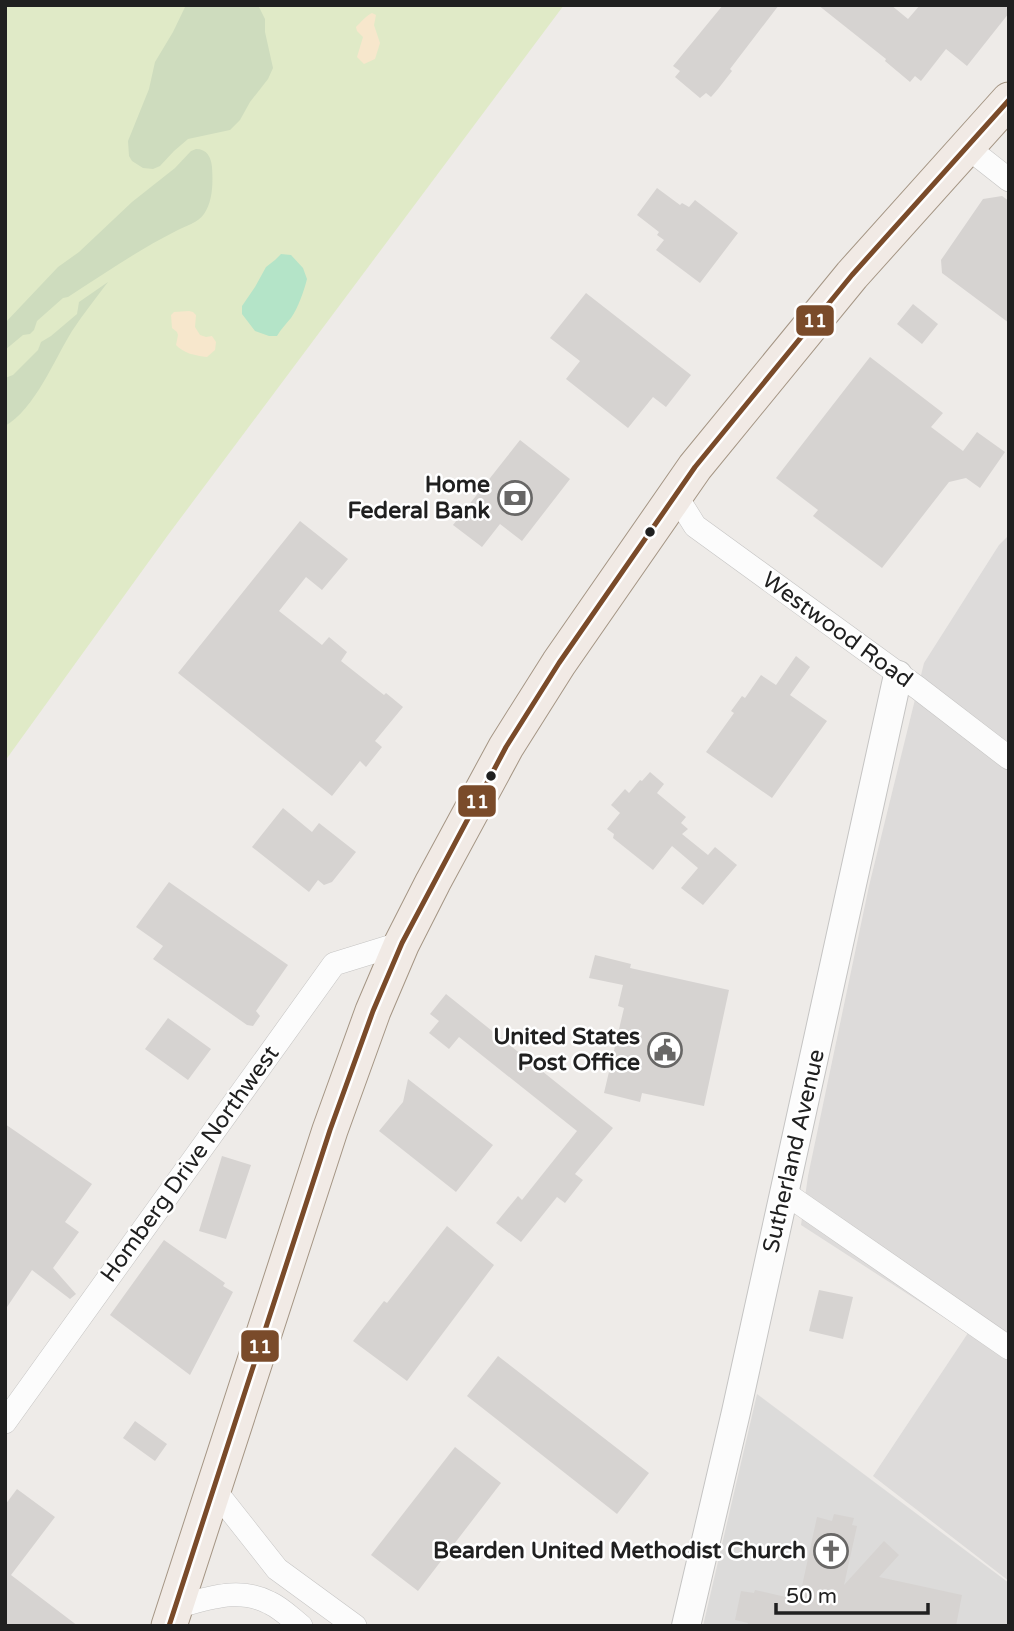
<svg xmlns="http://www.w3.org/2000/svg" width="1014" height="1631" viewBox="0 0 1014 1631" font-family="'Varela Round',sans-serif">
<style>
.residential{fill:#dddbda}
.religious{fill:#dcdbda}
.grass{fill:#e0eac7}
.forest{fill:#cedcbe}
.sand{fill:#f7e7cc}
.pitch{fill:#b4e4c8}
.building{fill:#d6d3d1}
.lines{fill:none;stroke-linecap:round;stroke-linejoin:round}
.minor-casing{stroke:#c5c4c3;stroke-width:24}
.tertiary-casing{stroke:#c5c4c3;stroke-width:30}
.primary-casing{stroke:#a49584;stroke-width:37}
.minor{stroke:#fcfcfc;stroke-width:23}
.tertiary{stroke:#fcfcfc;stroke-width:28}
.primary{stroke:#f1eae5;stroke-width:35}
.bus-1-casing{stroke:#fff;stroke-width:10}
.bus-1{stroke:#7a4b2a;stroke-width:5}
.bus-dot{fill:#202020;stroke:#fff;stroke-width:2.5}
.labels{text-anchor:middle;dominant-baseline:central;stroke-width:5;stroke-linejoin:round;paint-order:stroke}
.poi-label{font-size:23px;font-weight:bold;fill:#202020;stroke:#fff;text-anchor:end}
.street-label{font-size:23px;fill:#202020;stroke:#fff}
.line-badge{stroke:#fff;stroke-width:2.5}
.badge-label{font-size:19px;text-anchor:middle;font-weight:bold;fill:#fff}
</style>
<rect width="100%" height="100%" fill="#eeebe8"/>
<path class="residential" d="M 1009,535 L 1009,1581 L 873,1476 L 968,1333 L 801,1225 L 808,1176 L 869,886 L 924,663 L 999,545 Z"/>
<path class="religious" d="M 757,1394 L 1009,1583 L 1009,1626 L 703,1626 Z"/>
<path class="grass" d="M 5,5 L 564,5 L 168,535 L 5,761 Z"/>
<path class="forest" d="M 186,5 L 258,5 L 265,19 L 265,32 L 273,68 L 268,79 L 250,102 L 240,120 L 230,130 L 188,139 L 174,151 L 160,166 L 153,169 L 143,168 L 132,161 L 129,156 L 128,141 L 149,89 L 155,62 L 173,32 Z
M 196,149 C 207,149 211,157 212,167 C 213,183 213,201 204,214 C 198,223 185,226 176,231 C 138,250 104,274 68,297 L 63,298 L 37,321 L 34,330 L 30,334 L 23,335 L 5,350 L 5,323 L 58,267 L 79,252 L 132,202 L 175,168 L 191,151 Z
M 108,282 C 96,298 83,314 72,331 C 54,360 35,409 5,426 L 5,378 L 13,375 L 38,350 L 41,342 L 51,336 L 77,314 L 79,302 Z"/>
<path class="sand" d="M 372,13 L 376,15 L 374,25 L 380,43 L 375,59 L 364,64 L 357,57 L 363,37 L 357,31 L 356,27 C 360,23 367,15 372,13 Z
M 189,311 L 193,312 L 196,315 L 195,327 L 200,335 L 206,337 L 212,336 L 216,342 L 215,350 L 207,357 C 196,356 183,353 176,345 L 178,335 L 177,332 L 172,328 L 171,315 L 174,312 Z"/>
<path class="pitch" d="M 281,254 L 291,255 L 303,268 L 307,279 C 304,291 298,308 291,318 C 286,324 281,329 277,336 L 269,336 L 255,331 L 242,314 L 242,306 L 255,287 L 266,267 L 275,260 Z"/>
<path class="building" d="M 723,5 L 779,5 L 730,69 L 732,71 L 718,89 L 711,97 L 706,93 L 700,98 L 675,77 L 680,71 L 673,66 Z
M 818,5 L 891,5 L 908,19 L 920,5 L 1009,5 L 1009,13 L 967,66 L 946,49 L 921,81 L 915,76 L 910,82 L 885,61 L 886,59 Z
M 657,188 L 680,205 L 682,203 L 689,207 L 695,200 L 738,233 L 700,283 L 656,250 L 664,240 L 657,235 L 659,232 L 637,215 Z
M 1002,196 L 1009,201 L 1009,323 L 942,273 L 941,260 L 983,199 Z
M 586,293 L 691,375 L 666,407 L 653,397 L 628,428 L 566,379 L 580,361 L 550,338 Z
M 913,304 L 938,324 L 922,344 L 897,324 Z
M 870,357 L 943,413 L 931,427 L 963,451 L 977,432 L 1005,452 L 980,488 L 966,478 L 949,482 L 882,568 L 813,516 L 818,510 L 776,478 Z
M 520,440 L 570,479 L 522,541 L 500,524 L 482,547 L 453,525 Z
M 300,521 L 348,559 L 322,590 L 306,577 L 279,611 L 322,645 L 329,637 L 347,652 L 341,661 L 384,695 L 386,693 L 403,707 L 375,741 L 382,747 L 366,767 L 360,761 L 332,796 L 178,673 Z
M 796,656 L 810,667 L 790,695 L 827,721 L 772,798 L 706,752 L 734,713 L 731,711 L 742,696 L 745,698 L 761,675 L 776,685 Z
M 650,772 L 664,784 L 657,793 L 686,817 L 681,823 L 688,829 L 682,834 L 708,855 L 715,847 L 737,865 L 703,905 L 681,888 L 698,868 L 672,846 L 653,870 L 613,838 L 614,834 L 607,829 L 620,813 L 611,805 L 625,789 L 629,793 L 640,780 L 642,781 Z
M 283,808 L 312,832 L 319,823 L 356,852 L 332,882 L 324,885 L 318,880 L 309,892 L 252,847 Z
M 169,882 L 288,965 L 256,1011 L 260,1016 L 253,1026 L 247,1025 L 153,959 L 163,946 L 136,927 Z
M 595,955 L 631,964 L 630,968 L 729,990 L 704,1106 L 642,1093 L 640,1102 L 604,1093 L 624,1008 L 618,1006 L 623,985 L 589,978 Z
M 446,994 L 613,1128 L 575,1174 L 583,1180 L 565,1203 L 557,1197 L 521,1242 L 496,1223 L 518,1196 L 522,1200 L 577,1131 L 459,1037 L 449,1049 L 429,1033 L 439,1021 L 430,1014 Z
M 168,1018 L 211,1049 L 188,1080 L 145,1049 Z
M 408,1079 L 493,1145 L 456,1192 L 379,1131 L 403,1102 Z
M 5,1124 L 92,1184 L 65,1222 L 79,1232 L 53,1268 L 76,1294 L 70,1299 L 32,1270 L 5,1310 Z
M 222,1156 L 251,1165 L 226,1239 L 199,1231 Z
M 447,1226 L 494,1265 L 407,1381 L 353,1341 L 384,1301 L 387,1303 Z
M 164,1240 L 225,1283 L 223,1286 L 233,1292 L 190,1375 L 110,1315 Z
M 819,1290 L 853,1297 L 843,1339 L 809,1331 Z
M 498,1356 L 649,1473 L 617,1514 L 467,1396 Z
M 135,1421 L 167,1444 L 155,1461 L 123,1438 Z
M 455,1447 L 501,1483 L 418,1591 L 371,1555 Z
M 17,1489 L 55,1517 L 11,1575 L 78,1626 L 5,1626 L 5,1505 Z
M 834,1514 L 854,1518 L 852,1525 L 857,1526 L 844,1585 L 884,1541 L 899,1555 L 879,1577 L 962,1595 L 956,1626 L 747,1626 L 748,1623 L 735,1620 L 741,1591 L 754,1593 L 755,1590 L 799,1600 L 817,1517 L 832,1521 Z"/>
<g class="lines">
<g class="minor-casing">
<path id="minor" d="M 967,147 L 1009,180
M 675,494 L 695,526 L 918,688 L 1009,758
M 785,1193 L 1009,1348
M 5,1422 L 334,964 L 402,943
M 213,1488 L 277,1569 L 355,1626
M 175,1607 C 208,1599 238,1586 270,1603 C 281,1608 291,1618 301,1626"/>
</g>
<g class="tertiary-casing">
<path id="tertiary" d="M 686,1626 L 736,1412 L 898,675"/>
</g>
<g class="primary-casing">
<path id="primary" d="M 169,1626 L 330,1130 L 373,1011 L 402,943 L 433,882 L 506,747 L 559,663 L 695,467 L 852,275 L 1009,100"/>
</g>
<use href="#minor" class="minor"/>
<use href="#tertiary" class="tertiary"/>
<use href="#primary" class="primary"/>
<g class="bus-1-casing">
<path id="bus-1" d="M 169,1626 L 330,1130 L 373,1011 L 402,943 L 506,747 L 559,663 L 695,467 L 852,275 L 1009,100"/>
</g>
<use href="#bus-1" class="bus-1"/>
</g>
<defs>
<g id="bank-ring" transform="scale(1.75)"><circle r="9.5" fill="#fff" stroke="#686766" stroke-width="1.5"/><path d="M-6-4H6V4H-6ZM0-2.3a2.3 2.3 0 1 0 0 4.6a2.3 2.3 0 1 0 0-4.6Z" fill="#686766"/></g>
<g id="civic-ring" transform="scale(1.75)"><circle r="9.5" fill="#fff" stroke="#686766" stroke-width="1.5"/><path d="M-.6-6.5H3V-4.5H.6V-3L4-1V1h2V6H-6V1h2V-1L-.6-3ZM-1.2 2.5V6h2.4V2.5Z" fill="#686766"/></g>
<g id="church-ring" transform="scale(1.75)"><circle r="9.5" fill="#fff" stroke="#686766" stroke-width="1.5"/><path d="M-1.2-6h2.4v3.5h3.3v2.4h-3.3V6h-2.4V-.1h-3.3v-2.4h3.3Z" fill="#686766"/></g>
</defs>
<g fill-rule="evenodd">
<use href="#bank-ring" x="515" y="498"/>
<use href="#civic-ring" x="665" y="1050"/>
<use href="#church-ring" x="831" y="1551"/>
</g>
<g class="bus-dot">
<circle cx="650" cy="532" r="6"/>
<circle cx="491" cy="776" r="6"/>
</g>
<g class="labels">
<g class="poi-label">
<text x="490" y="485">Home<tspan x="490" dy="26">Federal Bank</tspan></text>
<text x="640" y="1037">United States<tspan x="640" dy="26">Post Office</tspan></text>
<text x="806" y="1551">Bearden United Methodist Church</text>
</g>
<g class="street-label">
<text transform="translate(837 630) rotate(36)">Westwood Road</text>
<text transform="translate(794 1151) rotate(-77)">Sutherland Avenue</text>
<text transform="translate(190 1164) rotate(-54)">Homberg Drive Northwest</text>
</g>
</g>
<g class="line-badge">
<rect x="795" y="304" width="40" height="33" rx="7" fill="#7a4b2a"/>
<rect x="457" y="784" width="40" height="34" rx="7" fill="#7a4b2a"/>
<rect x="240" y="1329" width="40" height="34" rx="7" fill="#7a4b2a"/>
</g>
<g class="badge-label">
<text x="815" y="327">11</text>
<text x="477" y="808">11</text>
<text x="260" y="1353">11</text>
</g>
<rect width="1014" height="1631" fill="none" stroke="#202020" stroke-width="14"/>
<path d="M776 1603v10h152v-10" fill="none" stroke="#202020" stroke-width="3.5"/>
<text x="786" y="1603" font-size="21" fill="#202020" stroke="#ffffff" stroke-width="5" paint-order="stroke">50 m</text>
</svg>
